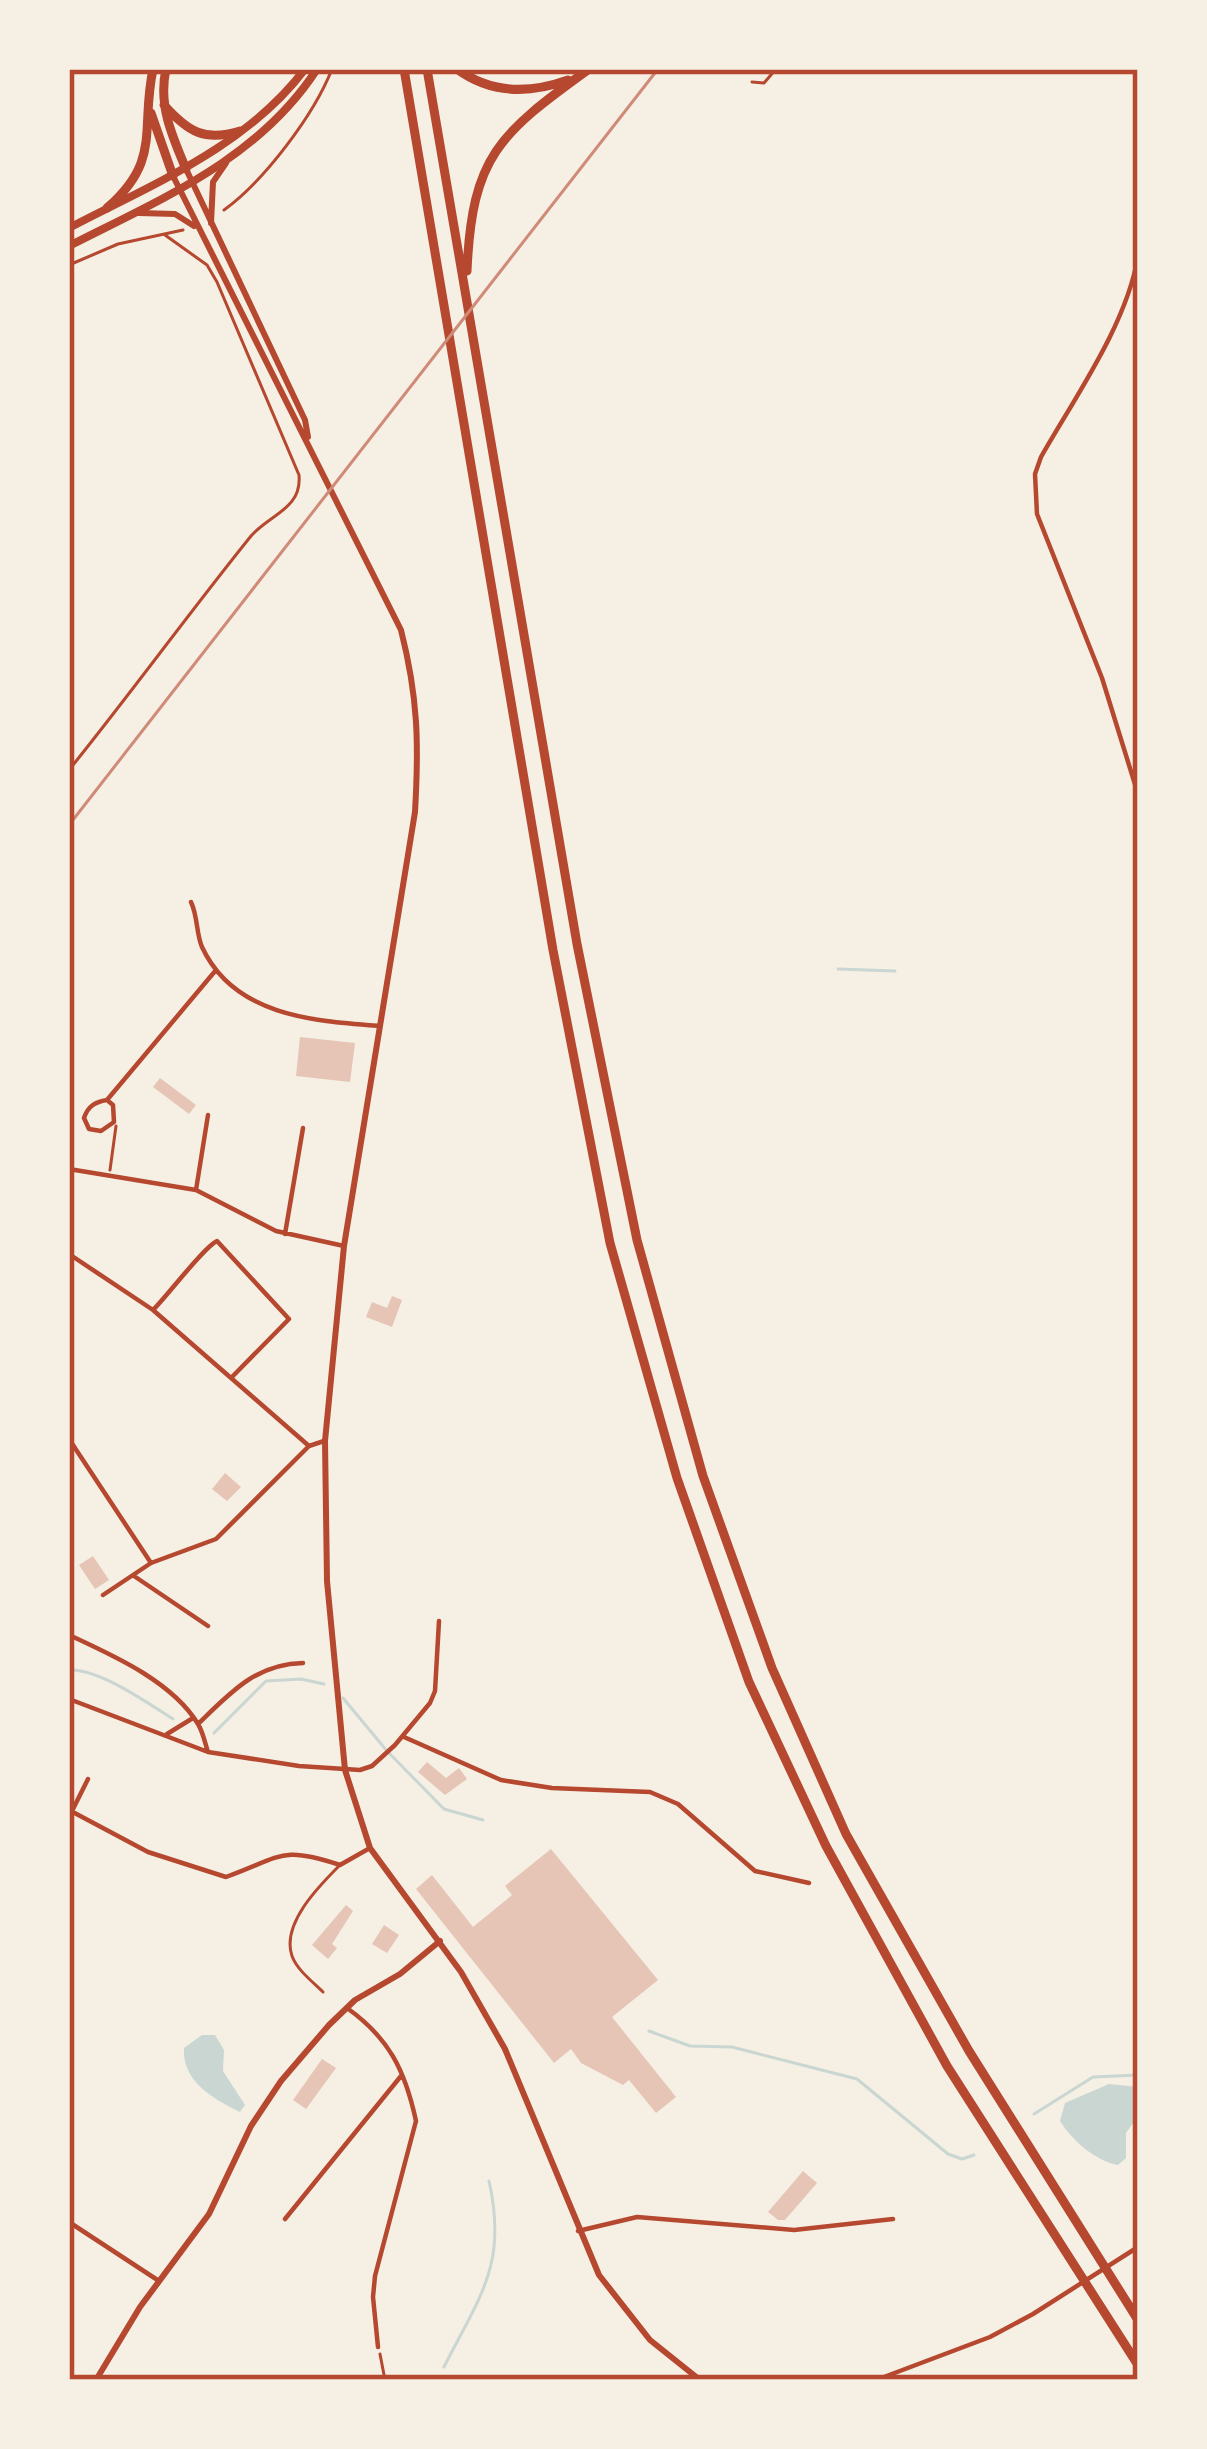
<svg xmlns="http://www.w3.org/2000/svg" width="1207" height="2449" viewBox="0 0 1207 2449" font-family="'Space Grotesk',sans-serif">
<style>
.water{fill:#c9d6d2}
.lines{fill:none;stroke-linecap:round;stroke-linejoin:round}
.stream{stroke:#c9d6d2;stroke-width:3}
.building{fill:#e6c5b7}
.path{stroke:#b5482f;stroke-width:3}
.service{stroke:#b5482f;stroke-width:3}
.minor{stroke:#b5482f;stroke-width:4.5}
.tertiary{stroke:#b5482f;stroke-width:6}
.secondary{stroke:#b5482f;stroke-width:6}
.primary{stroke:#b5482f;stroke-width:8}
.motorway{stroke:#b5482f;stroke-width:9}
.rail{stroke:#cf8b77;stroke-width:3}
.neatline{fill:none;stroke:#b5482f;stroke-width:4.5}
</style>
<rect width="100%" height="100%" fill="#f6efe4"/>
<path class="water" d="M 202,2035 L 215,2035 L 224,2050 L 223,2071 L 245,2105 L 240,2112 C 213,2099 182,2081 184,2048 Z
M 1109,2084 L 1138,2087 L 1138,2116 L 1126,2133 L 1126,2158 L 1118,2165 C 1095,2161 1072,2140 1060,2121 L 1065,2103 Z"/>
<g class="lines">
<path class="stream" d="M 838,969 L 895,971
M 69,1670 C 98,1668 148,1703 173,1719
M 343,1698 L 387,1751 L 444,1809 L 483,1820
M 214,1733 L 266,1681 L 301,1679 L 324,1684
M 649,2031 L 690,2046 L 732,2047 L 857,2079 L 948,2154 L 962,2159 L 974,2155
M 1034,2114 L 1093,2077 L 1138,2075
M 444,2367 C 479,2297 508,2265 489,2181"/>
</g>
<path class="building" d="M 300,1037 L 355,1043 L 350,1082 L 296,1076 Z
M 160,1078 L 196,1105 L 189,1114 L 153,1087 Z
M 392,1296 L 402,1300 L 392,1327 L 366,1317 L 372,1302 L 387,1308 Z
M 225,1473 L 241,1487 L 227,1501 L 212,1489 Z
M 93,1556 L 109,1580 L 95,1589 L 79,1565 Z
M 427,1762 L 446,1778 L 459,1768 L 467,1779 L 445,1795 L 418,1772 Z
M 551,1849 L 658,1980 L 612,2017 L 676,2097 L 656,2113 L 629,2080 L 623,2085 L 581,2063 L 571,2049 L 554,2063 L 416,1889 L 432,1875 L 473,1927 L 512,1895 L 505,1886 Z
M 346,1905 L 353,1911 L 332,1944 L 337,1948 L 328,1959 L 312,1945 Z
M 384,1925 L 399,1935 L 387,1953 L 372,1944 Z
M 322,2059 L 336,2068 L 306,2109 L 293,2100 Z
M 803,2171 L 817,2183 L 785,2220 L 778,2220 L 768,2212 Z"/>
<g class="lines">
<path class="path" d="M 224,210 C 264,181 314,115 332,69
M 69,265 L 118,244 L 183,230
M 69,770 C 131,693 189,613 251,536 C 270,514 302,509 299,475 L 217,282 L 207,265 L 165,235
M 110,1170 L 116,1126
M 380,2354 L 385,2380"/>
<path class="service" d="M 752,82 L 764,83 L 776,69
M 323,1992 C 313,1982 297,1970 292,1956 C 281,1924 319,1886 339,1866"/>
<path class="minor" d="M 1138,256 C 1127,324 1075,397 1041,457 L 1035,474 L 1037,514 L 1102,678 L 1138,794
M 191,902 C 198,917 196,933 202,947 C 234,1016 313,1021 380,1026
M 107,1100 L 113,1105 L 114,1122 L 101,1131 L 89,1129 L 84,1118 C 88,1106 95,1102 107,1100 L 216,970
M 69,1169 L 196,1190 L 276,1231 L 344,1246
M 196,1190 L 208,1115
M 285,1234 L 303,1128
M 69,1254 L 153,1310 L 309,1446 L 324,1441
M 153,1310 C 168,1295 204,1247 217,1241 L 289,1319 L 232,1377
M 69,1439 L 151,1563
M 134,1576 L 208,1626
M 103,1595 L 151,1563 L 216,1539 L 309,1446
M 69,1635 C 112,1655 172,1681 198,1724 C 203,1732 205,1743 208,1752
M 69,1699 L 208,1752 L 299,1766 L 360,1770 L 372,1766 L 395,1745 L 430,1703 L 435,1691 L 439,1621
M 198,1724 C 231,1692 256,1664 303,1663
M 167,1734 L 193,1718
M 404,1737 L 501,1780 L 552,1788 L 650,1792 L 678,1804 L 755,1871 L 809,1883
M 69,1810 L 148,1852 L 226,1877 C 282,1857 280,1845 340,1865 L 370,1848
M 72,1811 L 88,1779
M 347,2008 C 389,2038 405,2070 416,2121 L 375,2276 L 373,2297 L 378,2347
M 285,2219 L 401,2076
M 69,2222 L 159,2281
M 578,2231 L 637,2217 L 794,2230 L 893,2219
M 876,2380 L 990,2337 L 1033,2314 L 1138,2247"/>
<path class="tertiary" d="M 96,2380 L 140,2307 L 209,2214 L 251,2126 L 281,2081 L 329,2025 L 355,2000 L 400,1974 L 440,1941"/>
<path class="secondary" d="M 187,171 L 305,420 L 308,437
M 173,176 L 401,630 C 418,697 419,743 415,812 L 344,1246 L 325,1441 L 327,1581 L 345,1770 L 370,1848 L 461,1972 L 505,2049 L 599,2275 L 650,2340 L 700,2380
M 139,213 L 175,214 L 194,226
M 211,223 L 213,182 L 226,163"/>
<path class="primary" d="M 69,228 C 153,184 246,147 305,69
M 69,246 C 161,199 259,159 317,69"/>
<path class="motorway" d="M 166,69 C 158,105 172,136 186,169
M 404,69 L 553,950 L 610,1243 L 677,1478 L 749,1682 L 826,1846 L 947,2066 L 1138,2365
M 427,69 L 577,944 L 637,1240 L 703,1476 L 772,1668 L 846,1834 L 969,2051 L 1138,2320
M 457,69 C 491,94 529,94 568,80
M 164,105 C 188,132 205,142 240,131
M 151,113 L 173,176
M 107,208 C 162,160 140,131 153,69
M 467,271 C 472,156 499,134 589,69"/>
<path class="rail" d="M 69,825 L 658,69"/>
</g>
<rect width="1207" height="2449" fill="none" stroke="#f6efe4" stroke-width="144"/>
<rect x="72" y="72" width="1063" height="2305" class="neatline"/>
</svg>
